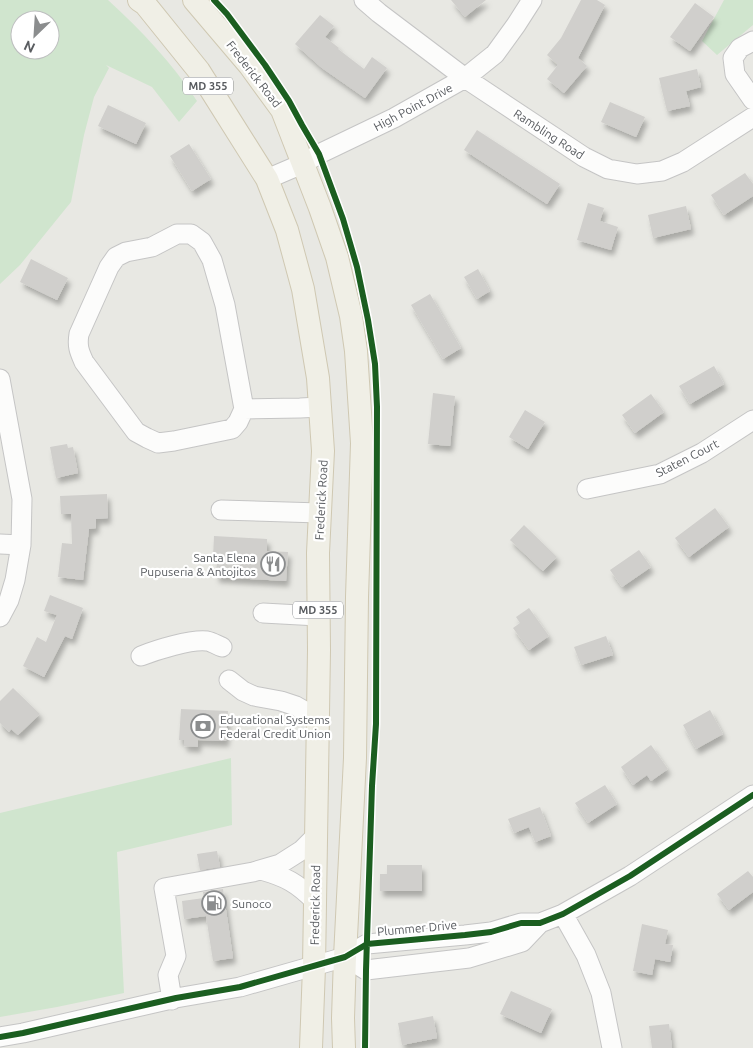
<svg xmlns="http://www.w3.org/2000/svg" width="753" height="1048" viewBox="0 0 753 1048" font-family="Ubuntu,sans-serif">
<style>
.green{fill:#d0e5ce;fill-rule:evenodd}
.building{fill:#d0cfcc;filter:url(#shadow)}
.lines{fill:none;stroke-linecap:round;stroke-linejoin:round}
.minor-casing{stroke:#c5c5c5;stroke-width:21}
.major-casing{stroke:#cfc8b2;stroke-width:24}
.minor{stroke:#fcfcfb;stroke-width:19}
.major{stroke:#f0efe6;stroke-width:22}
.cycleway-casing{stroke:#fff;stroke-width:9}
.cycleway{stroke:#1b5e20;stroke-width:6}
.labels{text-anchor:middle;dominant-baseline:central;stroke-width:4.5;stroke-linejoin:round;paint-order:stroke}
.shield{fill:#fff;stroke:#8b8d90;stroke-width:1}
.shield-label{font-size:11px;font-weight:bold;fill:#595c60}
.street-label{font-size:12px;fill:#595c60;stroke:#fff}
.poi-label{font-size:12px;fill:#595c60;stroke:#fff;text-anchor:start}
</style>
<defs>
<filter id="shadow"><feDropShadow dx="3" dy="5.5" stdDeviation="2.5" flood-color="#0004"/></filter>
</defs>
<rect width="100%" height="100%" fill="#e8e8e3"/>
<path class="green" d="M 0,0 L 108,0 C 142,31 172,63 197,101 L 179,122 L 152,87 L 106,65 L 109,68 L 94,97 L 84,135 L 71,202 L 20,265 L 0,284 ZM 20,20 L 50,20 L 50,50 L 20,50 Z
M 724,0 L 753,0 L 753,25 L 717,55 L 702,41 Z
M 231,758 L 232,825 L 117,852 L 124,993 L 57,1007 L 0,1017 L 0,813 Z"/>
<path class="building" d="M 451,0 L 486,0 L 465,17 Z
M 581,0 L 597,0 L 605,5 L 578,58 L 587,66 L 564,93 L 547,79 L 558,65 L 547,55 L 561,38 Z
M 695,3 L 714,17 L 690,51 L 670,37 Z
M 320,15 L 334,26 L 325,37 L 339,48 L 338,49 L 364,69 L 372,57 L 387,68 L 365,98 L 322,68 L 295,44 Z
M 697,69 L 701,87 L 686,91 L 690,106 L 667,111 L 659,78 Z
M 610,102 L 645,117 L 636,137 L 601,122 Z
M 108,105 L 146,123 L 136,144 L 98,126 Z
M 477,130 L 560,184 L 547,204 L 464,150 Z
M 189,144 L 211,179 L 192,191 L 170,156 Z
M 745,173 L 753,184 L 753,196 L 724,215 L 711,195 Z
M 588,203 L 604,208 L 600,221 L 618,227 L 611,250 L 577,240 Z
M 686,206 L 691,229 L 653,238 L 648,215 Z
M 31,259 L 68,278 L 57,300 L 20,282 Z
M 478,269 L 490,291 L 477,299 L 464,277 Z
M 430,294 L 461,348 L 443,359 L 411,305 Z
M 714,366 L 724,384 L 690,404 L 679,386 Z
M 433,393 L 455,396 L 450,446 L 428,444 Z
M 651,394 L 664,412 L 635,433 L 622,415 Z
M 525,410 L 545,422 L 528,449 L 509,437 Z
M 67,444 L 68,448 L 73,447 L 78,473 L 56,478 L 50,447 Z
M 107,494 L 108,518 L 96,519 L 96,528 L 89,529 L 83,580 L 58,577 L 62,543 L 72,544 L 71,514 L 61,514 L 60,496 Z
M 715,508 L 729,527 L 689,557 L 675,538 Z
M 524,525 L 557,557 L 543,571 L 510,540 Z
M 214,536 L 267,539 L 267,551 L 288,552 L 286,581 L 216,577 L 217,559 L 213,558 Z
M 639,550 L 651,567 L 622,587 L 610,570 Z
M 50,595 L 83,608 L 72,639 L 65,636 L 44,677 L 23,666 L 37,637 L 46,642 L 57,615 L 44,611 Z
M 529,608 L 549,636 L 529,650 L 513,628 L 520,623 L 516,617 Z
M 606,636 L 613,655 L 581,665 L 574,647 Z
M 13,688 L 40,714 L 18,735 L 11,729 L 9,732 L 0,723 L 0,701 Z
M 181,709 L 228,711 L 226,741 L 198,740 L 198,747 L 184,746 L 184,740 L 179,740 Z
M 710,710 L 723,734 L 696,749 L 683,725 Z
M 651,745 L 668,769 L 651,781 L 647,775 L 633,785 L 621,767 Z
M 605,785 L 617,804 L 588,823 L 575,803 Z
M 540,807 L 551,836 L 535,842 L 529,827 L 514,833 L 508,819 Z
M 217,851 L 220,867 L 200,870 L 197,854 Z
M 387,865 L 422,865 L 422,891 L 380,891 L 380,874 L 387,874 Z
M 748,871 L 753,877 L 753,892 L 729,910 L 717,894 Z
M 223,889 L 233,958 L 213,961 L 206,916 L 184,919 L 182,901 L 204,898 L 203,892 Z
M 642,924 L 668,930 L 665,944 L 673,945 L 670,962 L 655,959 L 652,975 L 633,971 Z
M 511,991 L 552,1009 L 541,1033 L 500,1014 Z
M 433,1016 L 437,1038 L 402,1045 L 398,1023 Z
M 669,1024 L 672,1048 L 652,1048 L 649,1026 Z"/>
<g class="lines">
<g class="minor-casing">
<path id="minor" d="M 364,0 L 379,13 L 465,78 L 584,157 L 608,169 L 637,174 L 662,171 L 683,162 L 753,117
M 753,41 L 740,48 L 733,58 L 735,74 L 753,100
M 267,179 L 302,164 L 319,154 L 394,118 L 465,78 L 495,54 L 516,25 L 532,0
M 177,234 L 191,234 L 202,242 L 212,260 L 225,305 L 244,409 L 238,422 L 232,429 L 174,441 L 158,443 L 147,438 L 136,432 L 84,362 C 79,351 77,346 79,334 L 109,267 L 116,257 L 126,252 L 152,247 Z
M 0,379 L 22,499 L 21,545 L 15,580 L 9,600 L 0,617
M 244,409 L 300,408 L 320,407
M 587,489 L 660,474 L 702,453 L 753,420
M 221,510 L 320,513
M 0,544 L 21,545
M 263,613 L 318,616
M 141,656 C 156,650 191,639 207,641 C 212,642 217,645 222,647
M 229,680 L 243,691 L 254,696 L 281,701 L 296,706 L 317,718
M 261,870 C 286,877 297,883 315,901
M 563,914 L 586,955 L 601,993 L 612,1048
M 345,957 L 366,970 L 469,958 L 522,942 L 540,923
M 172,1000 L 168,975 L 176,956 L 164,888 L 253,872 L 280,864 L 302,850 L 316,836
M 0,1037 L 23,1033 L 176,998 L 240,987 L 345,957 L 367,944 L 465,935 L 491,932 L 521,923 L 540,923 L 563,914 L 630,876 L 753,795"/>
</g>
<g class="major-casing">
<path id="major" d="M 139,0 L 145,4 L 199,71 L 267,179 L 287,230 L 303,289 L 318,378 L 323,451 L 318,553 L 319,650 L 314,967 L 311,1048
M 194,0 L 250,66 L 282,110 L 320,208 L 337,257 L 351,316 L 356,351 L 362,443 L 357,597 L 355,758 L 345,957 L 343,1018 L 344,1048"/>
</g>
<use href="#minor" class="minor"/>
<use href="#major" class="major"/>
<g class="cycleway-casing">
<path id="cycleway" d="M 214,0 L 227,14 L 265,65 L 289,101 L 302,125 L 319,154 L 343,219 L 357,267 L 368,320 L 375,364 L 377,407 L 376,724 L 372,786 L 366,970 L 365,1048
M 0,1037 L 23,1033 L 176,998 L 240,987 L 345,957 L 367,944 L 465,935 L 491,932 L 521,923 L 540,923 L 563,914 L 630,876 L 753,795"/>
</g>
<use href="#cycleway" class="cycleway"/>
</g>
<defs>
<g id="restaurant-ring" transform="scale(1.25)"><circle r="9.5" fill="#fff" stroke="#8b8d8e" stroke-width="1.5"/><path d="M-5-6h1v4h1v-4h1v4h1v-4h1v5L-1.5 .5V6h-2V.5L-5-1ZM5-6V6H3V1.5H1.5Q1.5-4 5-6Z" fill="#8b8d8e"/></g>
<g id="bank-ring" transform="scale(1.25)"><circle r="9.5" fill="#fff" stroke="#8b8d8e" stroke-width="1.5"/><path d="M-6-4H6V4H-6ZM0-2.3a2.3 2.3 0 1 0 0 4.6a2.3 2.3 0 1 0 0-4.6Z" fill="#8b8d8e"/></g>
<g id="fuel-ring" transform="scale(1.25)"><circle r="9.5" fill="#fff" stroke="#8b8d8e" stroke-width="1.5"/><path d="M-5.5-6h7V0h2V4h1.3V-2.5L3-4.5l.8-.8L6-3V5H2.5V1h-1V6h-7ZM-4.2-4.7v3.2H.2V-4.7Z" fill="#8b8d8e"/></g>
</defs>
<g fill-rule="evenodd">
<use href="#restaurant-ring" x="273" y="564"/>
<use href="#bank-ring" x="203" y="726"/>
<use href="#fuel-ring" x="214" y="903"/>
</g>
<g class="labels">
<g class="shield">
<rect x="183" y="77.5" width="50" height="17" rx="4"/>
<rect x="293" y="601.5" width="50" height="17" rx="4"/>
</g>
<g class="shield-label">
<text x="208" y="86">MD 355</text>
<text x="318" y="610">MD 355</text>
</g>
<g class="street-label">
<text transform="translate(254 74) rotate(52)">Frederick Road</text>
<text transform="translate(413 107) rotate(-28)">High Point Drive</text>
<text transform="translate(549 134) rotate(33)">Rambling Road</text>
<text transform="translate(687 458) rotate(-27)">Staten Court</text>
<text transform="translate(321 500) rotate(-87)">Frederick Road</text>
<text transform="translate(315 905) rotate(-89)">Frederick Road</text>
<text transform="translate(417 928) rotate(-5)">Plummer Drive</text>
</g>
<g class="poi-label">
<text x="256" y="557" text-anchor="end">Santa Elena<tspan x="256" dy="14">Pupuseria &amp; Antojitos</tspan></text>
<text x="220" y="719">Educational Systems<tspan x="220" dy="14">Federal Credit Union</tspan></text>
<text x="232" y="903">Sunoco</text>
</g>
</g>
<g transform="translate(35 35) rotate(205)"><circle r="24" fill="#ffffff" stroke="#bdbebf"/>
<path d="M0-4L9 19L0 12L-9 19Z" fill="#8b8d8e"/>
<text y="-8" font-size="14" font-weight="bold" text-anchor="middle" fill="#595c60">N</text>
</g>
</svg>
